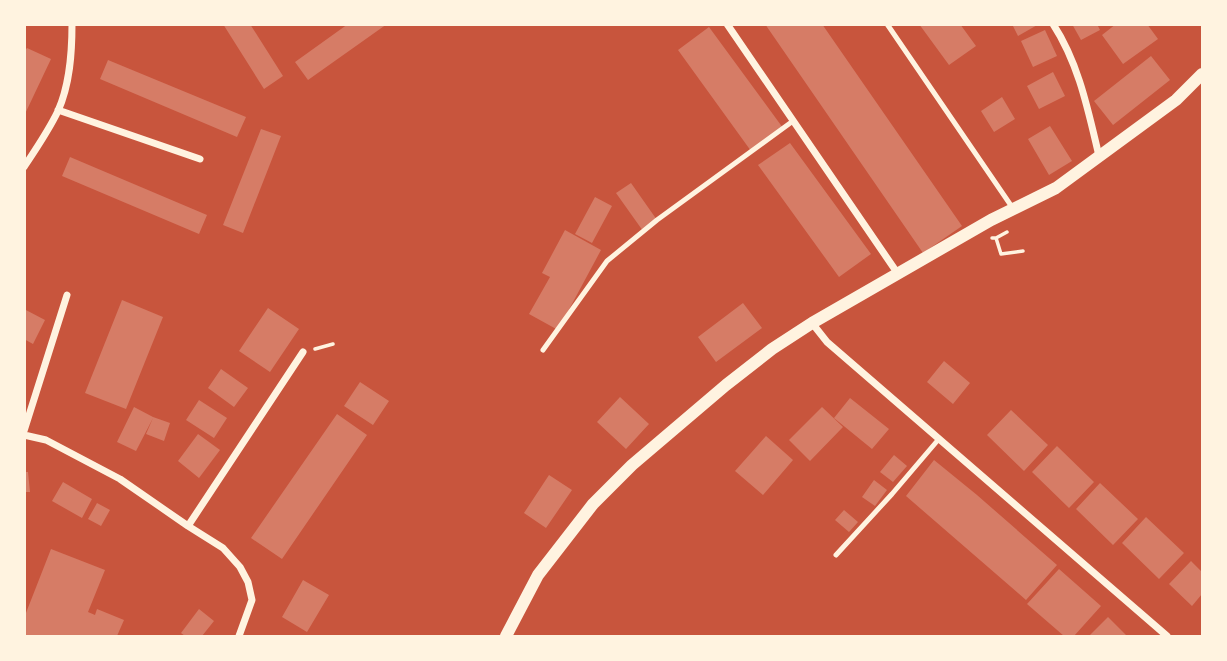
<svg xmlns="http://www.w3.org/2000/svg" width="1227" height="661" viewBox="0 0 1227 661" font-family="'Titillium Web',sans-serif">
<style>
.building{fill:#d67c66}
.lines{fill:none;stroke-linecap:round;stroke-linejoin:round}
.path{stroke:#fff3e0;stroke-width:3.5}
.service{stroke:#fff3e0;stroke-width:5}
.minor{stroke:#fff3e0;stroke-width:7}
.tertiary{stroke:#fff3e0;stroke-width:12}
</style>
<rect width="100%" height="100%" fill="#c8553d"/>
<path class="building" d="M 223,24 L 250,24 L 283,76 L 264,89 Z
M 348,24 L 387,24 L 308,80 L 295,62 Z
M 765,24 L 822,24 L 962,226 L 923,253 Z
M 919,24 L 960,24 L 976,46 L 949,65 Z
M 1012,24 L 1039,24 L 1018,36 Z
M 1072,24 L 1097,24 L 1100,30 L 1081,40 Z
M 1116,24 L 1147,24 L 1158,39 L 1123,64 L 1102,35 Z
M 709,27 L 783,128 L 751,151 L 678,50 Z
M 1045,30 L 1057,56 L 1033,67 L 1021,41 Z
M 27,48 L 51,59 L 24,116 L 24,52 Z
M 1151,56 L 1170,80 L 1113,125 L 1094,101 Z
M 108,60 L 246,117 L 237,137 L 100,79 Z
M 1053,72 L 1065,96 L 1039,109 L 1027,86 Z
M 1002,97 L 1015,119 L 994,132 L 981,111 Z
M 1050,126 L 1072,161 L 1049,175 L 1028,139 Z
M 261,129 L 281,136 L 243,233 L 223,225 Z
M 790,143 L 871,254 L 839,277 L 758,165 Z
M 70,157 L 207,215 L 199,234 L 62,176 Z
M 631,183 L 657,220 L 643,231 L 616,193 Z
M 595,197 L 612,206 L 592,243 L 575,234 Z
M 565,230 L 601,250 L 558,330 L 529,314 L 550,277 L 542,273 Z
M 122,300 L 163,317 L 126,409 L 85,393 Z
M 743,303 L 762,328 L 716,362 L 698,337 Z
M 268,308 L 299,329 L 270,372 L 239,351 Z
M 24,309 L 45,320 L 33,344 L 24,339 Z
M 944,361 L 970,383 L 953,404 L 927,382 Z
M 221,369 L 248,388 L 234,407 L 208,388 Z
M 360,382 L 389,401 L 373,425 L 344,406 Z
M 620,397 L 649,424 L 626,449 L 597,422 Z
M 850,398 L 889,429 L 872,449 L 834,418 Z
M 199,400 L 227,418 L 214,438 L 186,420 Z
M 134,407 L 153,417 L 170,423 L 164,441 L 146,434 L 153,418 L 136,451 L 117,442 Z
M 822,407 L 843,427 L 810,461 L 789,440 Z
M 1011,410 L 1048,445 L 1024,471 L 987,435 Z
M 337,414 L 367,435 L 282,559 L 251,538 Z
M 198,434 L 220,450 L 199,478 L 178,461 Z
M 766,436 L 793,460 L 763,495 L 735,471 Z
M 1057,446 L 1094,482 L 1069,508 L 1032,472 Z
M 894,455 L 907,466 L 893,482 L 880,472 Z
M 934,460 L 977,495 L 1057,565 L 1026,600 L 906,496 Z
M 24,472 L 28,472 L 30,492 L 24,492 Z
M 549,475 L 572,490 L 546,528 L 524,513 Z
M 874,480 L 887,490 L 875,506 L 862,497 Z
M 63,482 L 92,499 L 82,518 L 52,501 Z
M 1100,483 L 1138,519 L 1113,545 L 1076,509 Z
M 97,503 L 110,510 L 101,526 L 88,519 Z
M 844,510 L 858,522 L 849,532 L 835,520 Z
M 1146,517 L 1184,553 L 1159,579 L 1122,543 Z
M 51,549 L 105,570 L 88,612 L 95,615 L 97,609 L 124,620 L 117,636 L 24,636 L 24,618 Z
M 1191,561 L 1202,572 L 1202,594 L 1192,606 L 1169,584 Z
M 1059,569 L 1101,606 L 1074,636 L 1064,636 L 1027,604 Z
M 303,580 L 329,595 L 307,632 L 282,617 Z
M 199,609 L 214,621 L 202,636 L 185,636 L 181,633 Z
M 1108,617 L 1127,636 L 1092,636 L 1090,635 Z"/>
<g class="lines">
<path class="path" d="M 262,24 L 263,24
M 992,238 L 996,238 L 1007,232
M 996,238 L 1001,254 L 1023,251
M 315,349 L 333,344"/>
<path class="service" d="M 887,24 L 1012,207
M 543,350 L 607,261 L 657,220 L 793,121
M 836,555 L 892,494 L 938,440"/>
<path class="minor" d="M 727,24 L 898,274
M 1053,24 C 1079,64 1088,110 1099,156
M 58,110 L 200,159
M 24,167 C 36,149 49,130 58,111 C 70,84 72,53 72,24
M 812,323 L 827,342 L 1167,636
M 24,431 L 67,295
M 24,435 L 46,440 L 120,479 L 188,526 L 223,548 L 240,567 L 248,582 L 252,600 L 239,636
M 188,526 L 303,352"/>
<path class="tertiary" d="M 506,636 L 538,575 L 593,504 L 632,465 L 726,385 L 772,349 L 812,323 L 991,220 L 1056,188 L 1176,100 L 1202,74"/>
</g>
<rect width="1227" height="661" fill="none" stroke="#fff3e0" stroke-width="52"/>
</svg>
